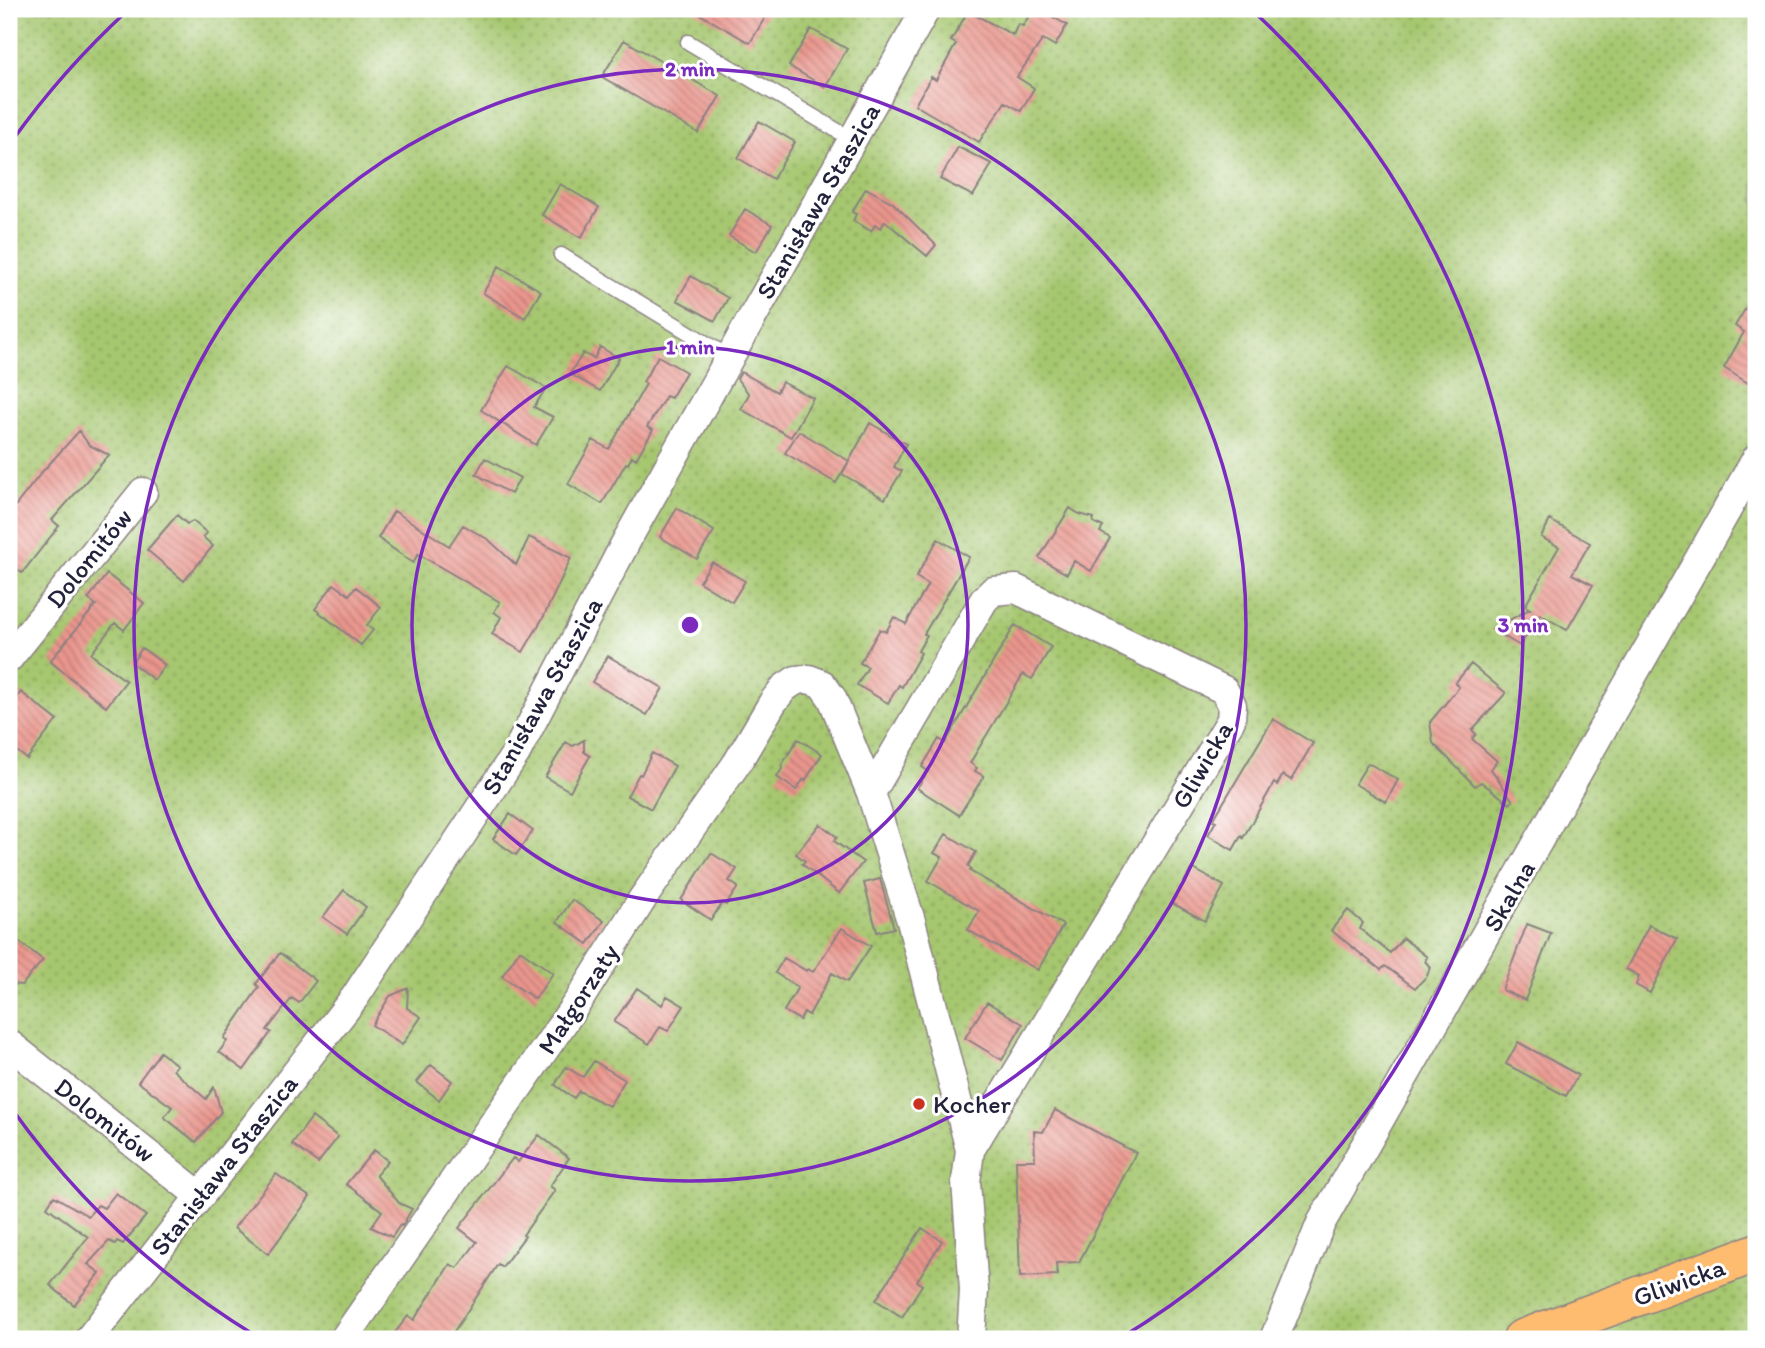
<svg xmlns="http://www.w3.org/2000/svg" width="1765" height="1348" viewBox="0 0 1765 1348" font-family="Itim,sans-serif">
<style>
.park{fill:url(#park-dots);stroke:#647455;stroke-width:2}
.building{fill:url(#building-back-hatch)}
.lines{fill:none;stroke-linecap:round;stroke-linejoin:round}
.lane-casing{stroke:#8b8180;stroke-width:17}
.street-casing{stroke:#8b8180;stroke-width:31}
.primary-casing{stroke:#8b8180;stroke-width:41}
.lane{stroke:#fff;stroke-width:14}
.street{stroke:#fff;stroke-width:28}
.primary{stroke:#febc71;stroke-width:38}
.ring{fill:none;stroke:#7b2cbf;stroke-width:3.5}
.poi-dot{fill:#c8321e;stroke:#fff;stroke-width:2.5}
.labels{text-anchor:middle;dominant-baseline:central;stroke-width:6;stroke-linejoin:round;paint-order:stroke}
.street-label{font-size:26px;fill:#22223b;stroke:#fff}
.poi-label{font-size:26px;fill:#22223b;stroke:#fff;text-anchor:start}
.centre{fill:#7b2cbf;stroke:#fff;stroke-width:3.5}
.ring-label{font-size:21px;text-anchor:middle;font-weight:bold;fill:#7b2cbf;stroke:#fff;stroke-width:6;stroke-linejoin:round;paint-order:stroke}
</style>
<defs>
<pattern id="park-dots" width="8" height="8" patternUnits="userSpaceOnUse" patternTransform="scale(1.75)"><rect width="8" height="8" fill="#a6c76f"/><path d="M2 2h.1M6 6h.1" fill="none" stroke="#87a15c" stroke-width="1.8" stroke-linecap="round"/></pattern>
<pattern id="building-back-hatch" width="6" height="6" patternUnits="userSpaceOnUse" patternTransform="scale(1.75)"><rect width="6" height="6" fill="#ea968d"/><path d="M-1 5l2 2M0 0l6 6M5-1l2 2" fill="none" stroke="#bd7a74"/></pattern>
</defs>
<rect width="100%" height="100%" fill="#fff"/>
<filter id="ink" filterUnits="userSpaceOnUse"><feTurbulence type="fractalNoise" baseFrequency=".0143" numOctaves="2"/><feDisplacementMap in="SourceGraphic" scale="14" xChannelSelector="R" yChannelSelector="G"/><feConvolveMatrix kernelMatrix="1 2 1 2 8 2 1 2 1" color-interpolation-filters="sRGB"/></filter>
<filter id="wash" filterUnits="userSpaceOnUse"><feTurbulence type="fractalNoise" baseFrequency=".00686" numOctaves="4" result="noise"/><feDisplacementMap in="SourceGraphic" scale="28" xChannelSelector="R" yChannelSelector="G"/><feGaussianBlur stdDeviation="1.57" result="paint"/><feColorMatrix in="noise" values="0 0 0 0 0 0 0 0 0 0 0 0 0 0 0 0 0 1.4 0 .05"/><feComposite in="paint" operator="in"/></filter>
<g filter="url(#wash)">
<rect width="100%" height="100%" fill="#f4e0c5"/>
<path class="park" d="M 9,9 L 1756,9 L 1756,1339 L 9,1339 Z"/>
<g id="blocks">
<path class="building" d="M 691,9 L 770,9 L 750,43 Z
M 1033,9 L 1039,9 L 1067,25 L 1055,46 L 1043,39 L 1017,77 L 1034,88 L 1021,111 L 1005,102 L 979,142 L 915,105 L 931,77 L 936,80 L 956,44 L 951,41 L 968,11 L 1013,35 L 1018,24 L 1023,26 Z
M 811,29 L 847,49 L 825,87 L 789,66 Z
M 624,40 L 720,96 L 698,133 L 602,77 Z
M 759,121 L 795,142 L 773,179 L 738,158 Z
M 958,147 L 992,164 L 973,196 L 940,179 Z
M 560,184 L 599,207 L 581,238 L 542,215 Z
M 866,188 L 893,203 L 936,245 L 927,256 L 885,221 L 881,228 L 875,225 L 871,231 L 853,221 L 856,214 L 852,212 Z
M 745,209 L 772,225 L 756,252 L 729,236 Z
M 499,266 L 541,291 L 525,318 L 483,293 Z
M 691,276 L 728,298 L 715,321 L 677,300 Z
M 1756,291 L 1756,388 L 1724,368 L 1744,332 L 1735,326 Z
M 600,347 L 619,358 L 600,391 L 570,374 L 583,353 L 594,359 Z
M 658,356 L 686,372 L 671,398 L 666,396 L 647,427 L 653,430 L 636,459 L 632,456 L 628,464 L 626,463 L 602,504 L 568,484 L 593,440 L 609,449 L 646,384 L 643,382 Z
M 508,366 L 546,388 L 534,407 L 553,417 L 536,445 L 481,410 Z
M 741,372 L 777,392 L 782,382 L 813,398 L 791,437 L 741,409 L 749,394 L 737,379 Z
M 870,423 L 906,444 L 894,467 L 902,471 L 885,499 L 842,474 Z
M 79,431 L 89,445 L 109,455 L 52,520 L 59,526 L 22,573 L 9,563 L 9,514 L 42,472 Z
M 799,431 L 849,461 L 836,483 L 785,453 Z
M 485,458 L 520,478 L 511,494 L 476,474 Z
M 677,508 L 714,531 L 697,559 L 660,537 Z
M 1070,508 L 1079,514 L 1094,518 L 1093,522 L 1103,527 L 1100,532 L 1110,538 L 1091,571 L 1074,561 L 1067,574 L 1039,558 Z
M 394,511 L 449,546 L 463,525 L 489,540 L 516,565 L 529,537 L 571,558 L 544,616 L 523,652 L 492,634 L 501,617 L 494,612 L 500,602 L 418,554 L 413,563 L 378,538 Z
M 177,515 L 187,524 L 193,521 L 207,533 L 203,537 L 213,546 L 184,581 L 147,550 Z
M 1550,520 L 1590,543 L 1572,574 L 1593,585 L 1567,630 L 1540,614 L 1520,646 L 1492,629 L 1530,609 L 1525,606 L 1559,547 L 1541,537 Z
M 938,539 L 969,557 L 924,634 L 927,635 L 918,651 L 921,653 L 902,687 L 899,685 L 888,703 L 857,685 L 868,667 L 860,663 L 880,629 L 886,632 L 894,617 L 906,624 L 928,584 L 916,577 Z
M 712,562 L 745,581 L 732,602 L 699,582 Z
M 107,574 L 144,603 L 124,630 L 115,623 L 91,654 L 126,681 L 106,707 L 50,661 L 96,605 L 88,599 Z
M 334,584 L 349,595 L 356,587 L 381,607 L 367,625 L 373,630 L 361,645 L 315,609 Z
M 1015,625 L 1051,647 L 1032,679 L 1023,674 L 970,763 L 977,768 L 975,771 L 984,776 L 959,815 L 917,788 L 928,771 L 922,767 L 939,739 L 945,743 Z
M 142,648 L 165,665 L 154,680 L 132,663 Z
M 608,656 L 663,688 L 647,715 L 592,682 Z
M 1471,664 L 1506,693 L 1472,730 L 1476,734 L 1472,739 L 1497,761 L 1491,769 L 1513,801 L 1510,804 L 1481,782 L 1475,786 L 1433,743 L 1430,722 L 1459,687 L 1455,683 Z
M 21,692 L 57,720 L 27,759 L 9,745 L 9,707 Z
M 1273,719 L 1313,743 L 1291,780 L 1283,775 L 1277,785 L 1274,783 L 1243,838 L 1241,836 L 1233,850 L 1208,835 L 1216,821 L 1213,820 Z
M 798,739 L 822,754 L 805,781 L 803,780 L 796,790 L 777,777 L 783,767 L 781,766 Z
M 584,740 L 584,752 L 590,756 L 570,791 L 545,777 L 566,742 L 573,746 Z
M 652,753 L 675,766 L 651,809 L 627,796 L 639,774 L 641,775 Z
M 1368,763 L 1398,780 L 1386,802 L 1355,784 Z
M 510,814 L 533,831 L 516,855 L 493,839 Z
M 820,824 L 837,837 L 834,841 L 863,862 L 839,893 L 802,864 L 805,861 L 796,854 Z
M 946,834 L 976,852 L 968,866 L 971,869 L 970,871 L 1063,925 L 1038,970 L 968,930 L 979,911 L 928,881 L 942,857 L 934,853 Z
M 711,853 L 737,869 L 729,881 L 738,887 L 726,905 L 722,903 L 711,920 L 681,900 Z
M 1192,868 L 1224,886 L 1205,921 L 1172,903 Z
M 880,879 L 894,928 L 877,932 L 864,883 Z
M 344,890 L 366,907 L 347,934 L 323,917 Z
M 572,900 L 604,921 L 588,944 L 557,922 Z
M 1348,910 L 1363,923 L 1360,929 L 1390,953 L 1403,938 L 1427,957 L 1425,961 L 1430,967 L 1427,976 L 1415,988 L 1385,966 L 1381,970 L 1331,930 Z
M 1527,924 L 1551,933 L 1525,1000 L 1502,990 Z
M 1649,925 L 1677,939 L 1650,993 L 1636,985 L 1639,976 L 1626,969 Z
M 842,928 L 871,946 L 847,982 L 832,973 L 809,1015 L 804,1012 L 800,1020 L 784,1011 L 798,987 L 775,973 L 784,958 L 807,971 L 808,969 L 813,972 Z
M 9,934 L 43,960 L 22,985 L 9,984 Z
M 520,950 L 553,973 L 535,999 L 502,976 Z
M 280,953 L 316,981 L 299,1003 L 292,998 L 267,1030 L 271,1032 L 244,1070 L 219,1052 L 227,1041 L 224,1038 L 259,987 L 256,984 Z
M 408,988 L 407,1008 L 421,1017 L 402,1045 L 372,1025 L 390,996 Z
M 637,988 L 662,1005 L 667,996 L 684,1006 L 668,1031 L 660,1027 L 649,1044 L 614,1022 Z
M 987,1002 L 1023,1024 L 1002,1060 L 965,1038 Z
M 1518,1042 L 1578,1075 L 1566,1096 L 1506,1064 Z
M 160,1052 L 177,1065 L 173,1070 L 206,1099 L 214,1087 L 221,1112 L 196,1142 L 164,1117 L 172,1107 L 138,1082 Z
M 594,1061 L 625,1080 L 609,1106 L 579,1091 L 574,1098 L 555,1085 L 566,1067 L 583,1077 Z
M 431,1065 L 452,1081 L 439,1100 L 417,1082 Z
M 1055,1110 L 1136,1153 L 1079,1262 L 1056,1263 L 1057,1275 L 1020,1277 L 1016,1160 L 1035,1160 L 1034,1131 L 1043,1132 Z
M 312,1117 L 338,1137 L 318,1163 L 292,1144 Z
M 539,1135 L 569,1158 L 550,1186 L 555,1190 L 523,1235 L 525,1236 L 502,1267 L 498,1264 L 449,1339 L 390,1339 L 408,1316 L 414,1320 L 450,1264 L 457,1268 L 477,1242 L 459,1228 L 513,1158 L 518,1162 Z
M 374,1150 L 388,1161 L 376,1175 L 399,1203 L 412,1209 L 402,1226 L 400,1225 L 392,1237 L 371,1227 L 382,1211 L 346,1184 Z
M 276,1174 L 310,1197 L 268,1254 L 234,1228 Z
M 116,1193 L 146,1216 L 123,1244 L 117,1241 L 115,1244 L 109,1241 L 88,1264 L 100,1273 L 74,1305 L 50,1285 L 88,1237 L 47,1207 L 54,1196 L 88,1216 L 98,1205 L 104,1208 Z
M 922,1228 L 942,1241 L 917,1281 L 922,1285 L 902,1317 L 876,1300 Z"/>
</g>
</g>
<g filter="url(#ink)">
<use href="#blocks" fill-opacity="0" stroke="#8b8180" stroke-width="2"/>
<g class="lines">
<g class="lane-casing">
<path id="lane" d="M 688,42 L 853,140
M 561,255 L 729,357"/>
</g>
<g class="street-casing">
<path id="street" d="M 9,658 L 143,492
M 871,793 L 984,600 L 993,591 L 1016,589 L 1224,690 L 1232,705 L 1231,720 L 970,1150
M 9,1044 L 200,1196
M 89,1339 L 355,997 L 516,753 L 628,538 L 926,9
M 344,1339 L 581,997 L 643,898 L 737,763 L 773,702 L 784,688 L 796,680 L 809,679 L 822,684 L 832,698 L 871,793 L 911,921 L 970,1150 L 966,1182 L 974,1290 L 971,1339
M 1274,1339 L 1321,1223 L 1756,459"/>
</g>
<g class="primary-casing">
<path id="primary" d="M 1522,1339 L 1756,1253"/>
</g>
<use href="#lane" class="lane"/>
<use href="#street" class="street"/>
<use href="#primary" class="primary"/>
</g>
</g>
<g class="ring">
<circle cx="690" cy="625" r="278"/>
<circle cx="690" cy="625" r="556"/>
<path d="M261 1339A833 833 0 0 1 12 1109M12 141A833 833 0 0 1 127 11M1253 11A833 833 0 0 1 1119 1339"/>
</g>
<circle class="poi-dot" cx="919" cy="1104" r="7"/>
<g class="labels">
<g class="street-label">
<text transform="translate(818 201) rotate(-60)">Stanisława Staszica</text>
<text transform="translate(89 558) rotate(-51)">Dolomitów</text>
<text transform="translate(542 696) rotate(-61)">Stanisława Staszica</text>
<text transform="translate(1202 765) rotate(-60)">Gliwicka</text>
<text transform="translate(1509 896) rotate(-60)">Skalna</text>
<text transform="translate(578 999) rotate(-57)">Małgorzaty</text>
<text transform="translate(105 1120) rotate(38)">Dolomitów</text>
<text transform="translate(224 1165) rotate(-52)">Stanisława Staszica</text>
<text transform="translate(1679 1282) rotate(-20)">Gliwicka</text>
</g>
<g class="poi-label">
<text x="933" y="1104">Kocher</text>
</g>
</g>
<circle cx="690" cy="625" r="10" class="centre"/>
<g class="ring-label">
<text x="690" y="76">2 min</text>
<text x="690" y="354">1 min</text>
<text x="1523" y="632">3 min</text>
</g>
<rect width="1765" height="1348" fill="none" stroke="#fff" stroke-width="35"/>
</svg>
